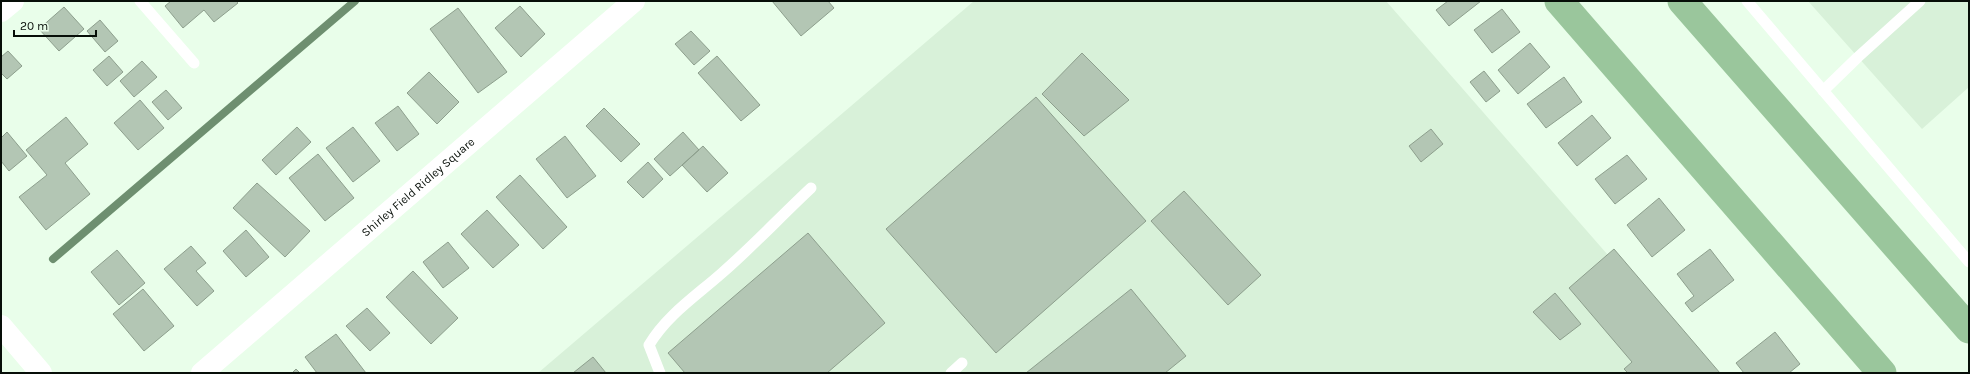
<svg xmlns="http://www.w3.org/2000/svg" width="1970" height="374" viewBox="0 0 1970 374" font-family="Karla,sans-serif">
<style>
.built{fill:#d8f1d9}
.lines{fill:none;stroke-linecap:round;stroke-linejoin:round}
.stream{stroke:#6e8f70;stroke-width:8}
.canal{stroke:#9ac69c;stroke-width:29}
.building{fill:#b3c6b4;stroke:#8d9f8d}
.lane{stroke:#fff;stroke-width:11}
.street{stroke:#fff;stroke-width:22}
.labels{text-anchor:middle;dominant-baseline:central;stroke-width:3;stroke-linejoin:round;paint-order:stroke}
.street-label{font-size:12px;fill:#070e08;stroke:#e9feea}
</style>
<rect width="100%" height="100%" fill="#e9feea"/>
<path class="built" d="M 974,1 L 1386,1 L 1711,373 L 538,373 Z
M 1808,1 L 1969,1 L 1969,87 L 1922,129 Z"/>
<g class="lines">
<path class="stream" d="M 53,259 L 355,1"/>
<path class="canal" d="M 1559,1 L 1882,373
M 1682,1 L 1969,329"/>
</g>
<path class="building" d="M 171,1 L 236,1 L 238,3 L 214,22 L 204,10 L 183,28 L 165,6 Z
M 772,1 L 828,1 L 834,8 L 801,36 Z
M 1448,1 L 1481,1 L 1449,26 L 1436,10 Z
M 520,6 L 545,34 L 521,57 L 495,28 Z
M 64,7 L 84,29 L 59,51 L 39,29 Z
M 458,8 L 507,72 L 478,93 L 430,29 Z
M 1502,9 L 1520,32 L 1492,53 L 1474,30 Z
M 100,20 L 118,41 L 105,52 L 87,31 Z
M 691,31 L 710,51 L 694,65 L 675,44 Z
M 1530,43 L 1550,67 L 1518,94 L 1498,70 Z
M 8,51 L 22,66 L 7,79 L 1,73 L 1,57 Z
M 1082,53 L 1129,100 L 1084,136 L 1042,94 Z
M 109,56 L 123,72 L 107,86 L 93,70 Z
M 717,56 L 760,105 L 741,121 L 698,73 Z
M 142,61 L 157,77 L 134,97 L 120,81 Z
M 1484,71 L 1500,91 L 1486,102 L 1470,82 Z
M 429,72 L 459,102 L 437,124 L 407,93 Z
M 1564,77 L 1582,102 L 1546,128 L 1527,104 Z
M 166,90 L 182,108 L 168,120 L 152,102 Z
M 1036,97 L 1146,221 L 996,353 L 886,229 Z
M 140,100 L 164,128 L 138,150 L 114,123 Z
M 398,106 L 419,134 L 397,151 L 375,123 Z
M 604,108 L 640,144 L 621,162 L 586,126 Z
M 1592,115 L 1611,138 L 1577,166 L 1558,143 Z
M 66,117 L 88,144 L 65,163 L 90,194 L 46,230 L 19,197 L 47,175 L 26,150 Z
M 297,127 L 311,142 L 276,175 L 262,160 Z
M 353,127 L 380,161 L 353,182 L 326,148 Z
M 1431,129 L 1443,144 L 1421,162 L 1409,146 Z
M 7,132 L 27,156 L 9,171 L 1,161 L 1,138 Z
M 683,132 L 699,150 L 670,176 L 654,159 Z
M 565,136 L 596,176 L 567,198 L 536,159 Z
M 703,146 L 728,173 L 707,192 L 682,165 Z
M 318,154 L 354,198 L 325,221 L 289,178 Z
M 1627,155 L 1647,179 L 1615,204 L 1595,179 Z
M 648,162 L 663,179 L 643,198 L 627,182 Z
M 520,175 L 567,227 L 543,249 L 496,197 Z
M 257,183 L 310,231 L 285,257 L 233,208 Z
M 1184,191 L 1261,275 L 1228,305 L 1151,221 Z
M 1659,198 L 1685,230 L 1652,257 L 1627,225 Z
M 487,210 L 519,245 L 493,268 L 461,234 Z
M 246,230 L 269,257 L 246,277 L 223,251 Z
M 808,233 L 885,323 L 827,373 L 685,373 L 668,353 Z
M 448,242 L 469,268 L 443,288 L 423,262 Z
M 191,246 L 206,263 L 196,271 L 214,291 L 197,306 L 164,269 Z
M 1614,249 L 1720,373 L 1628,373 L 1624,369 L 1632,362 L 1569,288 Z
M 1710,249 L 1734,280 L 1692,312 L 1685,303 L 1694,296 L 1677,274 Z
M 117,250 L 145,283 L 119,305 L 91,272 Z
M 413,271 L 458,318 L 431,344 L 386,297 Z
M 143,289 L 174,326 L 144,351 L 113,314 Z
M 1131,289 L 1186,356 L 1165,373 L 1026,373 Z
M 1555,293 L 1581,324 L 1560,340 L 1533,312 Z
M 367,308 L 390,333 L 370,351 L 346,326 Z
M 1775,332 L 1800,364 L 1789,373 L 1744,373 L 1736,363 Z
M 336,334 L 366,373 L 317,373 L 305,357 Z
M 593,357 L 606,373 L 573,373 Z
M 296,369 L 300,373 L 292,373 Z"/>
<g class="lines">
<path class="lane" d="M 140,1 L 194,63
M 1747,1 L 1969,262
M 1823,91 L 1858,57 L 1920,1
M 660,373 L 649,345 C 667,315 696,296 722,273 C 753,246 781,216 811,188
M 951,373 L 962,363"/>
<g class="street">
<path d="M 1,11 L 13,1"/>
<path d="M 1,326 L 41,373"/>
<path id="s1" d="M 202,373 L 634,1"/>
</g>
</g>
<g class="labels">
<g class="street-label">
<text stroke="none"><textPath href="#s1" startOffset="285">Shirley Field Ridley Square</textPath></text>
</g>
</g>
<rect width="1970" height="374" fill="none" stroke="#070e08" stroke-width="4"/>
<path d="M14 30v6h82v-6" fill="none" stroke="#070e08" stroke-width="2"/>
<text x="20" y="30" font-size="12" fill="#070e08" stroke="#e9feea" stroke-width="3" paint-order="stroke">20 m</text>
</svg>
